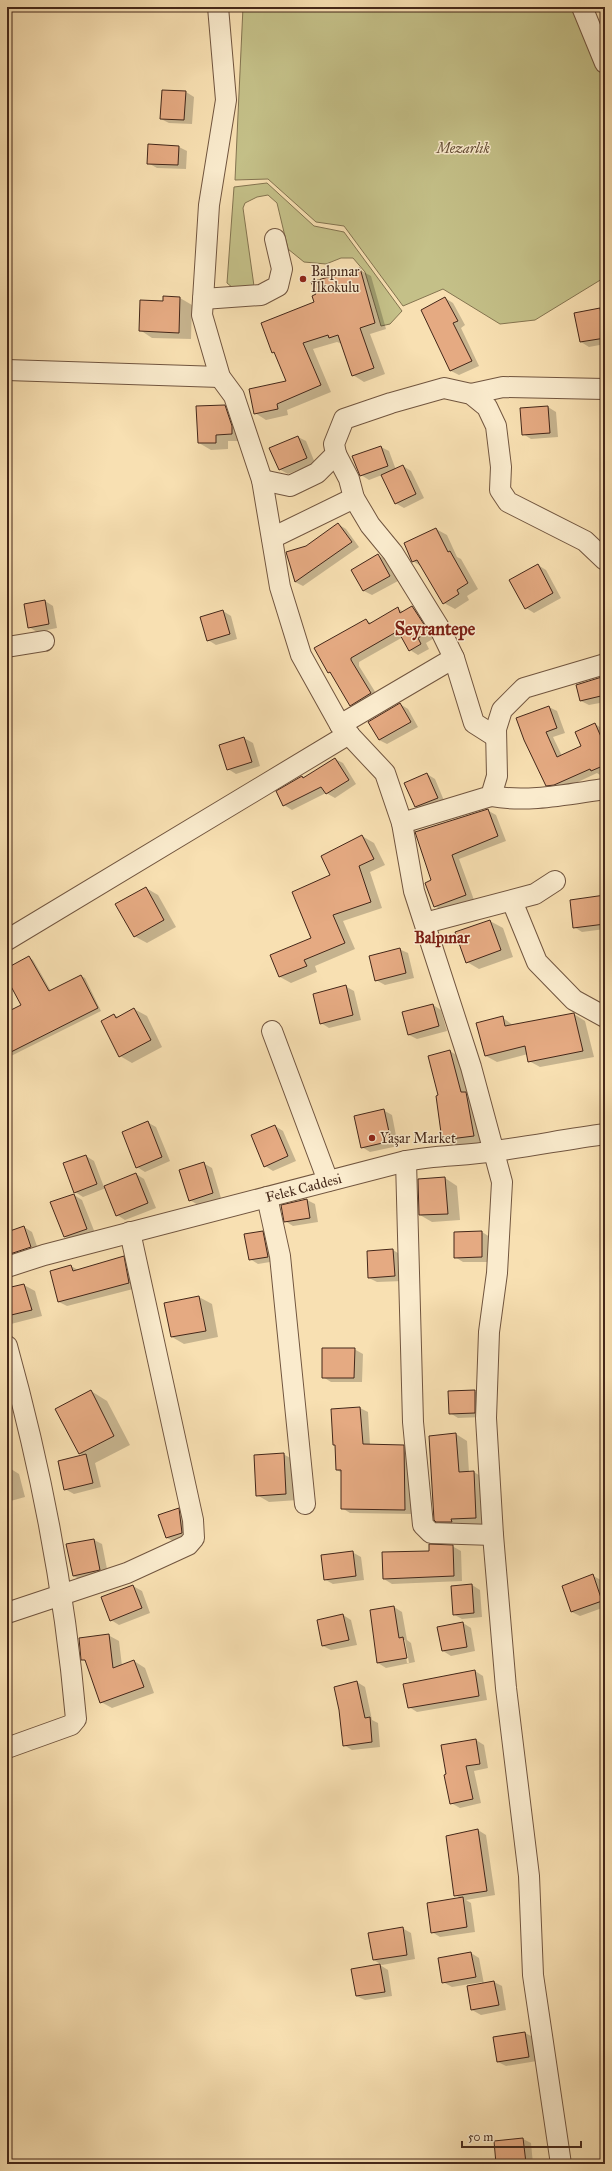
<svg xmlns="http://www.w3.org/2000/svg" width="612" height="2171" viewBox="0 0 612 2171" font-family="'IM FELL Great Primer',serif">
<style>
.green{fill:#c4c088;stroke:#847450}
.shadow{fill:#0003;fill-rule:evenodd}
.building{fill:#e5aa82;stroke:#442719}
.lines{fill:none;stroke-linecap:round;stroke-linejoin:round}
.minor-casing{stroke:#71553f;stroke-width:22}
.minor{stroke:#faebcd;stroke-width:20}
.poi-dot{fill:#8f2418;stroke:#faebcd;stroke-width:1.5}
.labels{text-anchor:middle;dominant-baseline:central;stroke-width:3;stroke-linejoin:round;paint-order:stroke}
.park-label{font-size:14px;font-style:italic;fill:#644d35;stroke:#faebcd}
.poi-label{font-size:14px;fill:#442719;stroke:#faebcd;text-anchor:start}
.street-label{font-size:14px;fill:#442719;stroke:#faebcd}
.quarter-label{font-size:16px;font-weight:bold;fill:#7a1f14;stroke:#faebcd}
.district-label{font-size:18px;font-weight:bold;fill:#7a1f14;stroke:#faebcd}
</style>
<rect width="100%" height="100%" fill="#f8e0b2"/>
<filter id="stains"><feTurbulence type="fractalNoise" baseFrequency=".005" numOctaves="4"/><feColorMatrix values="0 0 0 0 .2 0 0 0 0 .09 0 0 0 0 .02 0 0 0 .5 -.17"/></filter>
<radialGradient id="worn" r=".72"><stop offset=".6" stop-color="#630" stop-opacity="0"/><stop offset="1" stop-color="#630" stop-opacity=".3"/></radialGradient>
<path class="green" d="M 243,7 L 577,7 L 605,81 L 605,273 L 602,279 L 535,320 L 500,324 L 443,289 L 403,306 L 344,226 L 316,222 L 268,179 L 235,180 Z
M 267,183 L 314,226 L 344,232 L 402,311 L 390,324 L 381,326 L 365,272 L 353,258 L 341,258 L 326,264 L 304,262 L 288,249 L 277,203 L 268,195 L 257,197 L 245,203 L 243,208 L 254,286 L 233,288 L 227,283 L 234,187 Z"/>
<path class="shadow" d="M 48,7 L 78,7 L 78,10 L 57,12 Z
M 597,7 L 605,7 L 605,21 Z
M 186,92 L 194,97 L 192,124 L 169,123 L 161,119 Z
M 179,147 L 187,151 L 186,169 L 157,168 L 148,163 Z
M 360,270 L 371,276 L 386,329 L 370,334 L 385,374 L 364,382 L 353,375 L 342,344 L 337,342 L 313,349 L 331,392 L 287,410 L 288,415 L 266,420 L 255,413 L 288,382 L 276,355 L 272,352 L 315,303 Z
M 164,297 L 180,298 L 192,305 L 191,339 L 152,338 L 140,330 L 164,302 Z
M 445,298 L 453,303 L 465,325 L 461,328 L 479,366 L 459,375 L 451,371 L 422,310 Z
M 600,309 L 605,312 L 605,344 L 589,347 L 581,342 Z
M 224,406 L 237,413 L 244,441 L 228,441 L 228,449 L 211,450 L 199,443 Z
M 548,407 L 556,412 L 558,437 L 531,439 L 523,434 Z
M 298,437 L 306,441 L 315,463 L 288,474 L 279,469 Z
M 381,447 L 389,451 L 396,470 L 403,466 L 411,471 L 424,498 L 404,508 L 395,503 L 382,475 L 369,480 L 361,475 Z
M 338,524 L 346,529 L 359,547 L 303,586 L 295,582 L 306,547 Z
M 436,529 L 447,535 L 457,557 L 461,559 L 478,589 L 467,596 L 469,600 L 455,609 L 444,603 L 422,567 L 413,561 Z
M 378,555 L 386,560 L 398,581 L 372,595 L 364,591 L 352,570 Z
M 538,565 L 546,570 L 561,598 L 534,613 L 526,608 Z
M 45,601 L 53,606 L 57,628 L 37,632 L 29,627 Z
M 412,607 L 421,612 L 436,637 L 426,643 L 429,649 L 418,655 L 410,650 L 403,637 L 359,662 L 359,666 L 379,698 L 359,710 L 351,705 L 333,675 L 328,672 L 366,620 L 371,623 L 398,609 L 404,612 Z
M 223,611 L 231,616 L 237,639 L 216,645 L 208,640 Z
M 605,677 L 605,702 L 589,705 L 581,701 Z
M 400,704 L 408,709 L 418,727 L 387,744 L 379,740 Z
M 549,707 L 557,711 L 565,733 L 553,737 L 562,756 L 582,747 L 595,724 L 603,729 L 605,733 L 605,773 L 600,775 L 597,773 L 563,789 L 555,790 L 547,785 L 525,740 Z
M 244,738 L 253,743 L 260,766 L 236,774 L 228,769 L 220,745 Z
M 335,759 L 343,763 L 356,784 L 335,798 L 326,793 L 292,810 L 284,805 L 302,777 L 304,778 Z
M 427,774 L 435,779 L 445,803 L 424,811 L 416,806 Z
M 487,810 L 496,815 L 506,841 L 459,859 L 474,900 L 443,911 L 435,906 L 433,881 L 416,832 Z
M 362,836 L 374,843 L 385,865 L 370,872 L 382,908 L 343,921 L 355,949 L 315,966 L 317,972 L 291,983 L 280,977 L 312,939 L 332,876 Z
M 146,888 L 158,895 L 176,927 L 147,943 L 134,936 Z
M 605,896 L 605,929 L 582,932 L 574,927 Z
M 490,921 L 503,928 L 513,957 L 479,969 L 467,962 Z
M 399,949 L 408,953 L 414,978 L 385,985 L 376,980 Z
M 29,957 L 33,960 L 51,991 L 81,976 L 85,978 L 101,1011 L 7,1058 L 7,1013 L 23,1005 L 7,977 L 7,969 Z
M 345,986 L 354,991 L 361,1020 L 329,1028 L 321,1023 Z
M 433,1005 L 441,1010 L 447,1031 L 417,1039 L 409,1035 Z
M 134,1009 L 147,1016 L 162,1047 L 132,1063 L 120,1056 L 114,1015 L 118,1017 Z
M 574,1014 L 585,1021 L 594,1057 L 540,1067 L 529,1061 L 528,1054 L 497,1062 L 486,1056 L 502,1017 L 514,1026 Z
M 450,1051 L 461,1058 L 485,1142 L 454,1146 L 443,1139 L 439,1096 Z
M 383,1110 L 392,1115 L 398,1146 L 370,1152 L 362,1147 Z
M 147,1122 L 156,1127 L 170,1161 L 145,1172 L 137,1167 Z
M 275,1126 L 283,1131 L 296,1161 L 273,1171 L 265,1166 Z
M 86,1156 L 94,1161 L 104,1187 L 136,1174 L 144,1179 L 156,1208 L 125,1220 L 117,1215 L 106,1188 L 83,1197 L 75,1192 Z
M 203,1163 L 212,1168 L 221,1198 L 198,1205 L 190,1200 Z
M 445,1178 L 457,1186 L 460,1220 L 432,1222 L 420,1215 Z
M 74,1195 L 82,1200 L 95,1233 L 73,1241 L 65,1237 Z
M 307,1200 L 315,1204 L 318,1222 L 293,1226 L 285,1221 Z
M 24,1227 L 32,1232 L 39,1252 L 7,1257 L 7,1233 Z
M 263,1232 L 271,1237 L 276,1261 L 258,1264 L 250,1259 Z
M 482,1232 L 490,1237 L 490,1262 L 463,1262 L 455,1257 Z
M 393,1250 L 401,1255 L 403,1281 L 377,1282 L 369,1278 L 368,1252 Z
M 123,1258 L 132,1262 L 137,1288 L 67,1306 L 59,1302 L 71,1266 L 78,1270 Z
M 24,1285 L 35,1291 L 42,1316 L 7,1325 L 7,1289 Z
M 199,1297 L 212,1304 L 218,1337 L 184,1344 L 172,1337 Z
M 354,1349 L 363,1354 L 362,1382 L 331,1382 L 323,1377 Z
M 91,1391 L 107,1401 L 130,1445 L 95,1463 L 101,1487 L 74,1494 L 65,1489 L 84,1456 L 79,1453 Z
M 474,1391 L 483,1396 L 483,1417 L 458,1418 L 450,1413 Z
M 360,1408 L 368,1412 L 370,1445 L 403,1446 L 412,1450 L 412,1514 L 350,1513 L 342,1508 L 342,1473 L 337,1470 L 332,1410 Z
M 456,1434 L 467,1441 L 469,1472 L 474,1472 L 485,1479 L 487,1524 L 448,1528 L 437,1521 Z
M 283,1454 L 296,1461 L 298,1500 L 269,1502 L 257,1495 Z
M 11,1469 L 19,1474 L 25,1497 L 7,1502 L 7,1470 Z
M 178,1509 L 187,1514 L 190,1537 L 175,1542 L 167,1538 Z
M 94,1540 L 102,1544 L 108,1574 L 82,1580 L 73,1576 Z
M 452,1546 L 461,1551 L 462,1581 L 392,1584 L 384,1579 L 430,1552 Z
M 352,1552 L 361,1557 L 364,1580 L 333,1584 L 324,1579 Z
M 593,1576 L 601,1580 L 605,1592 L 605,1607 L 580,1616 L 572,1612 Z
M 472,1585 L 480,1590 L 482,1617 L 462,1619 L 453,1614 Z
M 133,1586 L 142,1591 L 150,1613 L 119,1625 L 111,1620 Z
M 394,1607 L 402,1612 L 407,1640 L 411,1643 L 415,1662 L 386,1668 L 378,1663 ZM 403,1640 L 405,1640 L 409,1663 L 407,1663 Z
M 343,1615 L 351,1620 L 357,1645 L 331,1650 L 323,1646 Z
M 463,1623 L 471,1628 L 475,1651 L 451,1656 L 443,1651 Z
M 108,1635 L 119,1641 L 122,1666 L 134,1661 L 145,1668 L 154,1693 L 112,1708 L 101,1702 L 87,1662 L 82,1659 Z
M 475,1671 L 483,1676 L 487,1700 L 417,1712 L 409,1707 Z
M 357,1682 L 365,1687 L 372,1720 L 378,1723 L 380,1747 L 352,1750 L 344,1745 Z
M 476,1740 L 484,1745 L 488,1768 L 474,1771 L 481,1803 L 460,1808 L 451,1803 Z
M 478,1830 L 486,1835 L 495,1895 L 466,1900 L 471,1903 L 475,1932 L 440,1937 L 432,1932 L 461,1898 L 455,1895 Z
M 402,1928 L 411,1933 L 415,1959 L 382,1965 L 374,1960 Z
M 471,1953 L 479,1958 L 484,1984 L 494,1982 L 502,1986 L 506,2010 L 481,2015 L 472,2010 L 468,1986 L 483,1984 L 482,1982 L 452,1987 L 443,1982 Z
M 380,1965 L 388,1970 L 392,1996 L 365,2000 L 356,1996 Z
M 525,2033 L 533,2037 L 537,2061 L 506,2066 L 498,2062 Z
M 523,2139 L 531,2143 L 533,2164 L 497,2164 L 495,2142 Z"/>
<path class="building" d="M 162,90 L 186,91 L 184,120 L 160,119 Z
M 148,144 L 179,146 L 178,165 L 147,164 Z
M 360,268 L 375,323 L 360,328 L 374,368 L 352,376 L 338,335 L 329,338 L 328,335 L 303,343 L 321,385 L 277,404 L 278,409 L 254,414 L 249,389 L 286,381 L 274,352 L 272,353 L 261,323 L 314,302 L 312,296 L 316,294 L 311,282 Z
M 163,296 L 180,297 L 179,333 L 139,331 L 140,300 L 163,301 Z
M 445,297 L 458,321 L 453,323 L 472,361 L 450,371 L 421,310 Z
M 600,308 L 605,338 L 580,342 L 574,313 Z
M 225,405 L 232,426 L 232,434 L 216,435 L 216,443 L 198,443 L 196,406 Z
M 548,406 L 550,433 L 522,435 L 520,408 Z
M 298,436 L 307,458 L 279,470 L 269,448 Z
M 381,446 L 388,466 L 360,476 L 352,456 Z
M 403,465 L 416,494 L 395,504 L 381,475 Z
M 338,523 L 352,542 L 295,582 L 286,552 L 306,546 Z
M 436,528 L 448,552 L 450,551 L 468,583 L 457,590 L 459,594 L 443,604 L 417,560 L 412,562 L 404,543 Z
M 378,554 L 390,576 L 363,591 L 351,570 Z
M 538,564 L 553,593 L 525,609 L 509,580 Z
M 45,600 L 49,624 L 28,628 L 24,604 Z
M 412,606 L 429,632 L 418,638 L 421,644 L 409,651 L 398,631 L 351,658 L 351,660 L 371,693 L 350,706 L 330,672 L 328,673 L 314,648 L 366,619 L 369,624 L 398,607 L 400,613 Z
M 223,610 L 230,634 L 207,641 L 200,617 Z
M 605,676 L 605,695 L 580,701 L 576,685 Z
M 400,703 L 411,722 L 379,740 L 368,722 Z
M 549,706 L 557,728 L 546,732 L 557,757 L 581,746 L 575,732 L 595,723 L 605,746 L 605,765 L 591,771 L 590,769 L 554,785 L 546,786 L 524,740 L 516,718 Z
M 244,737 L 252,762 L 227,770 L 219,745 Z
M 335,758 L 349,780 L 326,794 L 321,787 L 283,806 L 276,791 L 302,776 L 303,778 Z
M 427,773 L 438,798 L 415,807 L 404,783 Z
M 488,809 L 498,836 L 452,855 L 466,895 L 434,907 L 425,883 L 431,880 L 415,832 Z
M 362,835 L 374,859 L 359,866 L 371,902 L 333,915 L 345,943 L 304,960 L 307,966 L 279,977 L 270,955 L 311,938 L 292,892 L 330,875 L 321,856 Z
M 146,887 L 164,920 L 134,937 L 115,904 Z
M 605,895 L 605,924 L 573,928 L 570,900 Z
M 490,920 L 501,950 L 466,963 L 455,932 Z
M 400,948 L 406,973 L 375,981 L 369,956 Z
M 29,956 L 49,991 L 81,975 L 98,1008 L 7,1054 L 7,1012 L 21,1005 L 7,979 L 7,968 Z
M 346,985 L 353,1015 L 320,1024 L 313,994 Z
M 433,1004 L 439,1026 L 408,1035 L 402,1012 Z
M 134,1008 L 151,1040 L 119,1057 L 101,1021 L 114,1014 L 116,1018 Z
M 574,1013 L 583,1051 L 528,1062 L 525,1046 L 485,1056 L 476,1023 L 503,1016 L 505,1026 Z
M 450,1050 L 461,1092 L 466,1092 L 474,1136 L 442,1140 L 436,1096 L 438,1095 L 428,1056 Z
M 384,1109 L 391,1141 L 361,1148 L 354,1116 Z
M 148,1121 L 162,1157 L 136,1168 L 122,1132 Z
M 275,1125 L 288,1156 L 264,1167 L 251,1135 Z
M 86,1155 L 97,1184 L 74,1193 L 63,1163 Z
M 204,1162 L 213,1193 L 189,1201 L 179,1170 Z
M 136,1173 L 148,1203 L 116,1216 L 104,1186 Z
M 445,1177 L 448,1214 L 419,1215 L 418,1179 Z
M 74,1194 L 87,1229 L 64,1237 L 50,1202 Z
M 307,1199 L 310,1218 L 284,1222 L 281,1205 Z
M 24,1226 L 31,1247 L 7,1255 L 7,1232 Z
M 263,1231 L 268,1257 L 249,1260 L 244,1234 Z
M 482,1231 L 482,1257 L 454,1258 L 454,1232 Z
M 393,1249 L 395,1276 L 368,1278 L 367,1251 Z
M 124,1256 L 129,1283 L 58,1302 L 50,1271 L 71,1265 L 73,1271 Z
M 24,1284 L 32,1310 L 7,1316 L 7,1288 Z
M 199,1296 L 206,1331 L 171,1337 L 164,1303 Z
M 322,1348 L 355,1348 L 354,1378 L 322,1378 Z
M 91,1390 L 114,1436 L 79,1454 L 55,1409 Z
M 475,1390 L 475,1413 L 449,1414 L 448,1391 Z
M 360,1407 L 363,1444 L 404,1445 L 405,1510 L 341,1509 L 341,1470 L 336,1470 L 335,1445 L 333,1445 L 331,1409 Z
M 456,1433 L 459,1472 L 474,1471 L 476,1518 L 451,1519 L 452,1522 L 436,1522 L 434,1520 L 429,1436 Z
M 284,1453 L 286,1494 L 256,1496 L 254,1455 Z
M 86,1454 L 93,1483 L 64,1490 L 58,1461 Z
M 179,1508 L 182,1533 L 166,1538 L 158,1515 Z
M 94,1539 L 100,1570 L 73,1576 L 66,1544 Z
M 429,1544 L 453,1545 L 454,1576 L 383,1579 L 382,1552 L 429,1551 Z
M 353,1551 L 356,1576 L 324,1580 L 321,1555 Z
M 593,1574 L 602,1601 L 571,1612 L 562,1586 Z
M 472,1584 L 474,1613 L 453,1615 L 451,1586 Z
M 133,1585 L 142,1608 L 110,1621 L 101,1597 Z
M 394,1606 L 399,1638 L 403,1637 L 407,1658 L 377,1663 L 370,1610 Z
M 343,1614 L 349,1640 L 322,1646 L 317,1620 Z
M 463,1622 L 467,1647 L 442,1651 L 437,1627 Z
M 109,1634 L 113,1668 L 134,1660 L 144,1687 L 100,1703 L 85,1660 L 81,1660 L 79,1638 Z
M 475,1670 L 479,1696 L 408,1708 L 403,1684 Z
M 357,1681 L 365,1718 L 370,1717 L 372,1742 L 343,1746 L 339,1710 L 334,1687 Z
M 476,1739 L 480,1764 L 466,1766 L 473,1799 L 450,1804 L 444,1775 L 446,1774 L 441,1745 Z
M 478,1829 L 487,1891 L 454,1896 L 446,1836 Z
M 463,1897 L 467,1927 L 431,1933 L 427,1903 Z
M 403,1927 L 407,1955 L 373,1960 L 368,1933 Z
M 471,1952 L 476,1977 L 442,1983 L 438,1958 Z
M 380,1964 L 385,1992 L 356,1996 L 351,1969 Z
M 494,1981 L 499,2005 L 471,2010 L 467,1986 Z
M 525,2032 L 529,2057 L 497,2062 L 493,2037 Z
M 523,2138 L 526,2163 L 496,2164 L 494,2141 Z"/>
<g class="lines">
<g class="minor-casing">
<g id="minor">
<path d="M 218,7 L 226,100 L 209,205 L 202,315 L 220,377 L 234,396 L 262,480 L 280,587 L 301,655 L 340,725 L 385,773 L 402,823"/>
<path d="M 582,7 L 605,63"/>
<path d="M 203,299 L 261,295 L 278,286 L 282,269 L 275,239"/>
<path d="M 7,370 L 220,377"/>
<path d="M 471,394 L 503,387 L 605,389"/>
<path d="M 336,454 L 349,479 L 354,498 L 370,525 L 393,553 L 440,629 L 454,658 L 474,723 L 496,737"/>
<path d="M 262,480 L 290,486 L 317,473 L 336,454 L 334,444 L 344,419 L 391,403 L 444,388 L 471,394 L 487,407 L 496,426 L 501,467 L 500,490 L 508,502 L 585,541 L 605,560"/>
<path d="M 272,538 L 354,498"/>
<path d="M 7,647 L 44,641"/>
<path d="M 340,725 L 454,658"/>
<path d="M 491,796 C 528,803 568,794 605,789"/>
<path d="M 512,901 L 537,962 L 574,1000 L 605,1017"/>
<path d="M 425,923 L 535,894 L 555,881"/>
<path d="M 7,940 L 349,734"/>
<path d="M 272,1031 L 328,1181"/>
<path d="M 406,1161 L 413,1422 L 423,1525 L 431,1533 L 493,1535"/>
<path d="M 267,1197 L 280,1256 L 305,1504"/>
<path id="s1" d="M 7,1267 L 44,1255 L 406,1161 C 436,1155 466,1156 495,1151 C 532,1146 568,1139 605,1134"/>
<path d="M 7,1346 C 41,1468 65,1592 76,1719 L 71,1725 L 7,1748"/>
<path d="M 7,1613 L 127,1573 L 188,1545 L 194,1538 L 193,1520 L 130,1232"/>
<path d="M 561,2164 L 533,1975 L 529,1876 L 506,1688 L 493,1535 L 486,1418 L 489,1332 L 497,1273 L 502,1182 L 471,1067 L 414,891 L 402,823 L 491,796 L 497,776 L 496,729 L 502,710 L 524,688 L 605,664"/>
</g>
</g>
<use href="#minor" class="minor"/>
</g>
<g class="poi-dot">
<circle cx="303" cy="279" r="4"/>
<circle cx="372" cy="1138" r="4"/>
</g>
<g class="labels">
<g class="park-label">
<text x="463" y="148">Mezarlık</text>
</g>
<g class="poi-label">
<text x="311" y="271">Balpınar<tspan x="311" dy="16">İlkokulu</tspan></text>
<text x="380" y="1138">Yaşar Market</text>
</g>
<g class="street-label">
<text stroke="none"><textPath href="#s1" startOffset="307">Felek Caddesi</textPath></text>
</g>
<g class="quarter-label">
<text x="442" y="937">Balpınar</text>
</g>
<g class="district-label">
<text x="435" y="629">Seyrantepe</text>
</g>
</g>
<rect width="612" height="2171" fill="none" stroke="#f8e0b2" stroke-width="24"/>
<rect x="8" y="8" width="596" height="2155" fill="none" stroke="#442719" stroke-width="2"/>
<rect x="12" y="12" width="588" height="2147" fill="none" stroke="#442719"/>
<path d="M462 2141v6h119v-6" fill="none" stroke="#442719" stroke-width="2"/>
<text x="468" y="2141" font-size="12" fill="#442719" stroke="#faebcd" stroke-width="3" paint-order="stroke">50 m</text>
<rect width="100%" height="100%" filter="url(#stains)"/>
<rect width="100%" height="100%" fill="url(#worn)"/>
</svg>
